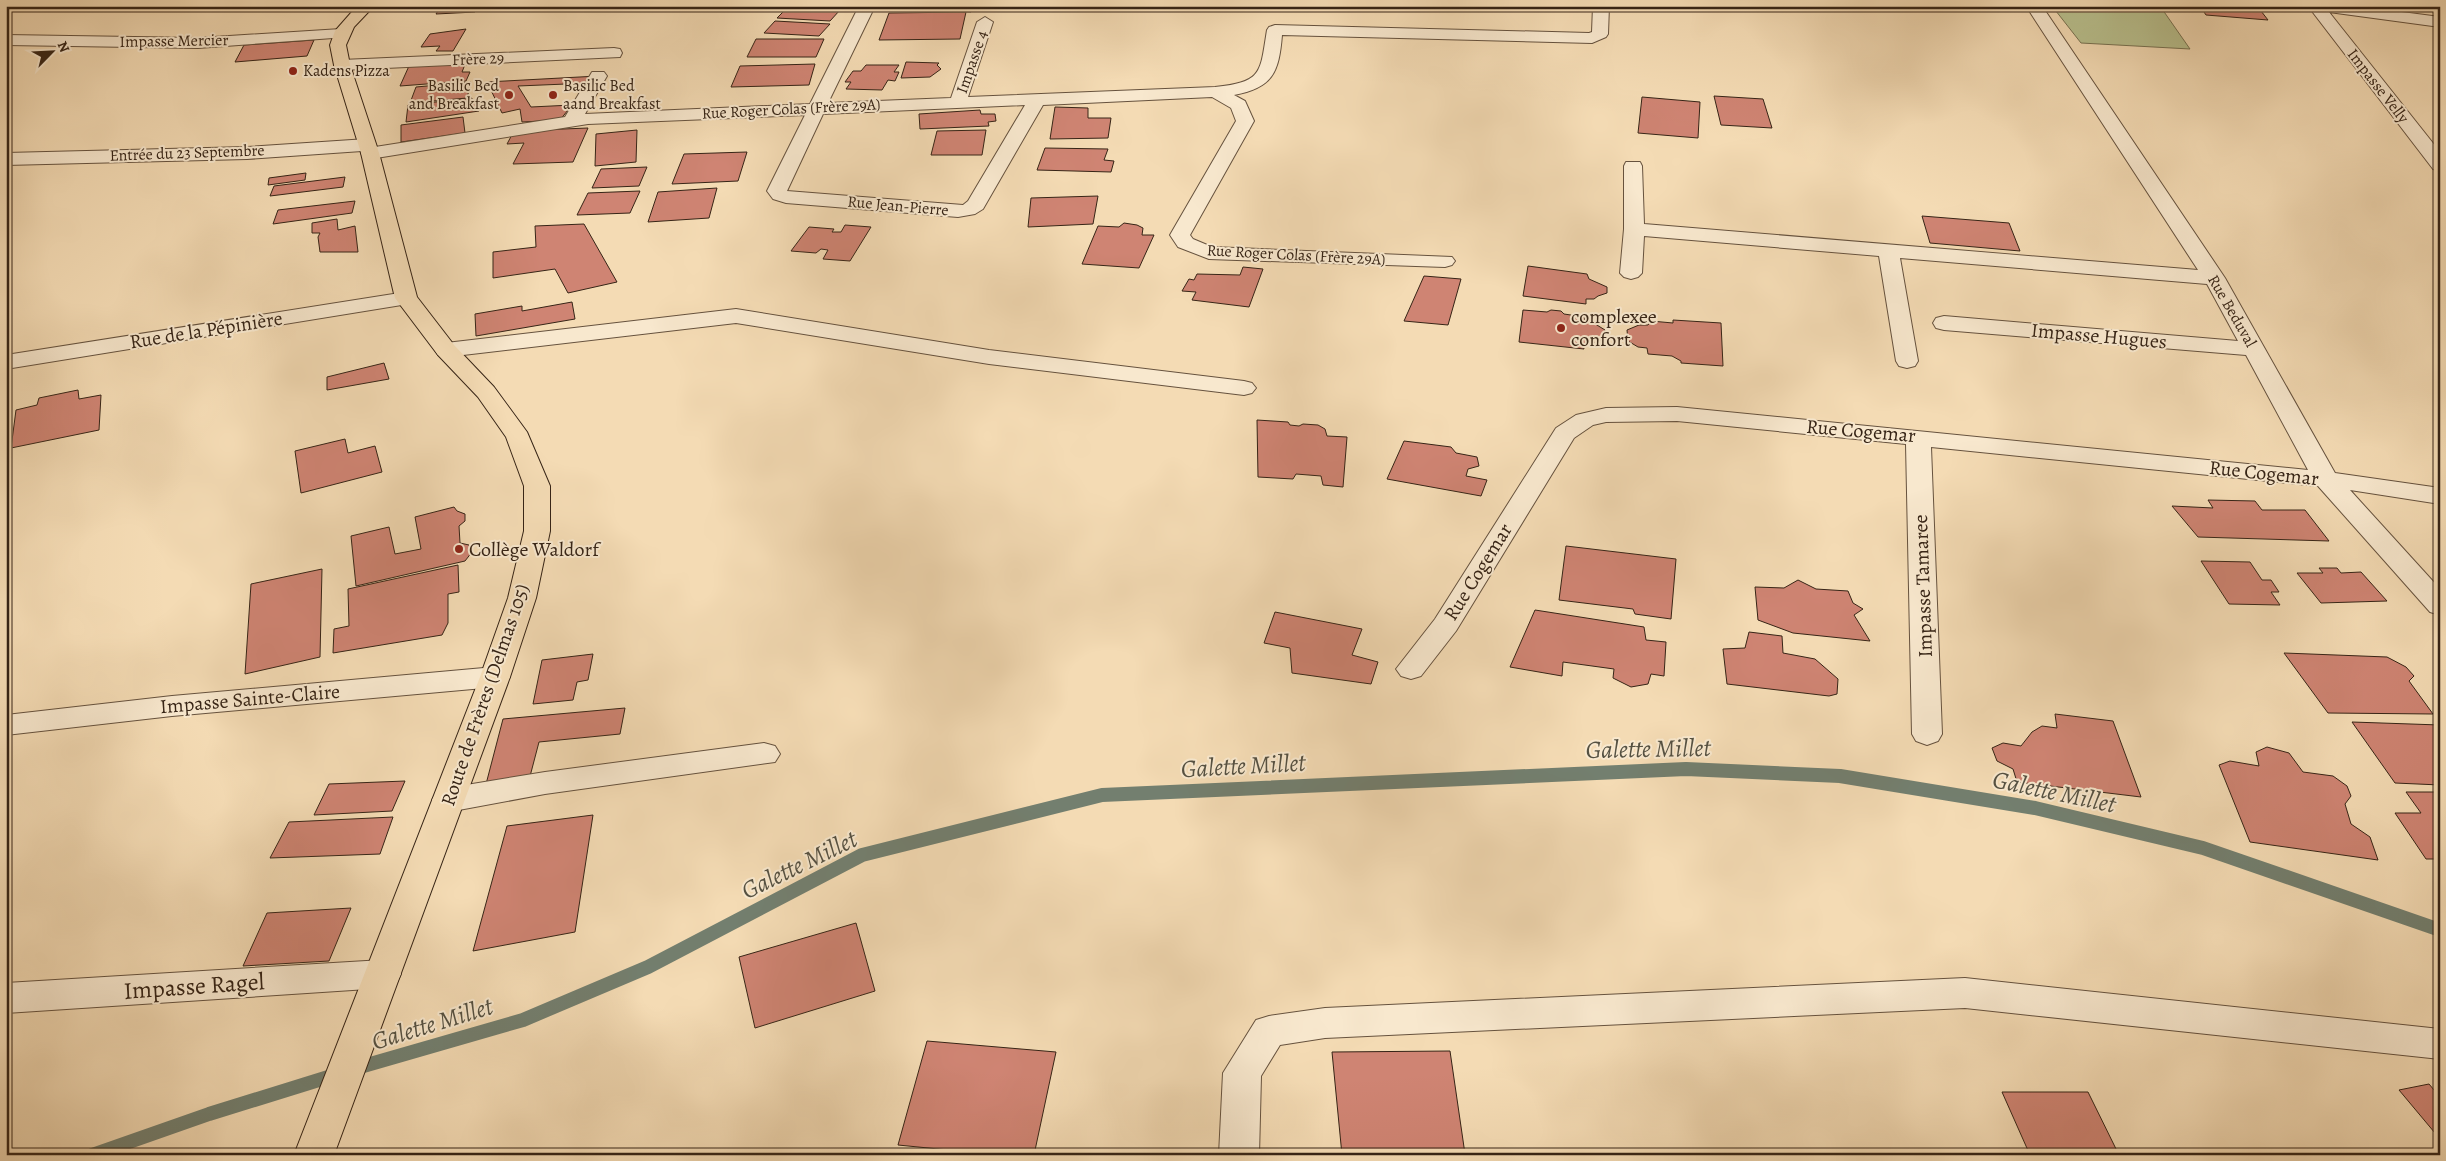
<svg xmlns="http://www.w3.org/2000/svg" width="2446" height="1161" viewBox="0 0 2446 1161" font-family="Alegreya,serif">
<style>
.green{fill:#b9c18f;stroke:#787252}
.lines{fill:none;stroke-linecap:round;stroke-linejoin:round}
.stream{stroke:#737f6f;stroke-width:14}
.building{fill:#cf8473;stroke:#362416}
.minor-casing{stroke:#66523e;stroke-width:2}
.major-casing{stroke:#362416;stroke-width:2}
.minor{fill:#f8e8ce;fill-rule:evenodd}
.major{fill:#f4dbb4;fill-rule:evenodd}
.poi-dot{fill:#8f2418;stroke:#f8e8ce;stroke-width:2}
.labels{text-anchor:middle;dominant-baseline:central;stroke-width:4;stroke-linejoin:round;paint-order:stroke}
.far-street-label{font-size:16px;fill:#362416;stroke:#f8e8ce}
.far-poi-label{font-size:16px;fill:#362416;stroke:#f8e8ce;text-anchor:start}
.poi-label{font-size:20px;fill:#362416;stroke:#f8e8ce;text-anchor:start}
.street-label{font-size:20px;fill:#362416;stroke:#f8e8ce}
.near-street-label{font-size:24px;fill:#362416;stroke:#f8e8ce}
.near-water-label{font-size:25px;font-style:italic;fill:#555142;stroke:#f8e8ce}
</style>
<rect width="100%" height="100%" fill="#f4dbb4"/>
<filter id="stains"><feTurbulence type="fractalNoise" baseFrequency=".004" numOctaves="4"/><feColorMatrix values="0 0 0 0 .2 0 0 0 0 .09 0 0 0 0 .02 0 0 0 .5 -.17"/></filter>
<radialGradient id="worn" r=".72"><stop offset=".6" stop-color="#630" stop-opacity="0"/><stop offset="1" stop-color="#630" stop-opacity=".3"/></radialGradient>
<path class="green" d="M 2052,6 L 2160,6 L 2190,49 L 2081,43 Z"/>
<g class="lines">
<path class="stream" d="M 353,1069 L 523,1020 L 648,967 L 862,855 L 1102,795 L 1686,769 L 1840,776 L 2035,808 L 2203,848 L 2440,930
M 92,1155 L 209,1114 L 338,1074"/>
</g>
<path class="building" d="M 441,6 L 478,6 L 475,12 L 436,14 Z
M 918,6 L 974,6 L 971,12 L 915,10 Z
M 2200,6 L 2261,11 L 2268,20 L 2206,15 Z
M 788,7 L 840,10 L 830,21 L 777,18 Z
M 966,12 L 960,39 L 879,40 L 889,13 Z
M 775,21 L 830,24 L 819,36 L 764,33 Z
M 466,29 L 453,51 L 436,51 L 440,46 L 421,47 L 430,34 Z
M 756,39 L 824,39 L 816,57 L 747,57 Z
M 314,40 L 307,56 L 235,62 L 244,45 Z
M 466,62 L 462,72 L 470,72 L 466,81 L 400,86 L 409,66 Z
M 906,62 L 939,63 L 937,65 L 941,69 L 930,77 L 901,78 Z
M 815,64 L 809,85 L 731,87 L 740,66 Z
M 866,65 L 899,65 L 894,72 L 899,72 L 895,81 L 888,80 L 882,90 L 846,89 L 851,82 L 845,82 L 853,71 L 861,71 Z
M 598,76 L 590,83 L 518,86 L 531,107 L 572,105 L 560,120 L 522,122 L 520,109 L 502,113 L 487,82 Z
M 471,82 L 467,98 L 410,103 L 416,87 Z
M 1714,96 L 1763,99 L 1772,128 L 1721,125 Z
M 1642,97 L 1700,102 L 1698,138 L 1638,133 Z
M 472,98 L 471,103 L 480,102 L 479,111 L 406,122 L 408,105 Z
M 1055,107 L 1088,108 L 1088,118 L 1111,118 L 1108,138 L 1050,139 Z
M 980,110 L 981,114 L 995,114 L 996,121 L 988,122 L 989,126 L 920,129 L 919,114 Z
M 463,117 L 465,133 L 401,142 L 401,125 Z
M 588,128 L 573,162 L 513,164 L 524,143 L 507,144 L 514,131 Z
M 637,130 L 636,162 L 595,166 L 596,134 Z
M 986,130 L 982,155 L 931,155 L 937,131 Z
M 1045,148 L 1108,149 L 1104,160 L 1114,161 L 1111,172 L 1037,170 Z
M 747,152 L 738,181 L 672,184 L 684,154 Z
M 647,167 L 639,186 L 592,188 L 601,169 Z
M 306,173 L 305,180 L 268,185 L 269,178 Z
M 345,177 L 343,187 L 270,196 L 274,186 Z
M 717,188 L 709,218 L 648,222 L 658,192 Z
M 640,191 L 630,213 L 577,215 L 588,193 Z
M 1098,196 L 1093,224 L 1028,227 L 1031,198 Z
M 355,201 L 352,213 L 273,224 L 278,210 Z
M 1922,216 L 2009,223 L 2020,251 L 1930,243 Z
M 337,219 L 338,230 L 355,226 L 358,252 L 320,252 L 318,237 L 320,233 L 312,233 L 312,223 Z
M 1124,223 L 1137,225 L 1143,228 L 1142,235 L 1154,235 L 1139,268 L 1082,264 L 1098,226 L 1119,227 Z
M 584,224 L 617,282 L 568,293 L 555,269 L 493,278 L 493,252 L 536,247 L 535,226 Z
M 845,225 L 871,227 L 850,261 L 823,259 L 828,250 L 821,249 L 816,253 L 791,251 L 809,227 L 834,229 L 832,232 L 841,232 Z
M 1528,266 L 1587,274 L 1589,279 L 1607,287 L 1607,293 L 1598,296 L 1594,299 L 1586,299 L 1586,304 L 1523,296 Z
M 1243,267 L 1263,269 L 1249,307 L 1192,300 L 1196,292 L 1182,291 L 1189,279 L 1194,280 L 1197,274 L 1240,275 Z
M 1424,276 L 1461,279 L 1448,325 L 1404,321 Z
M 572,302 L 575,319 L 476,336 L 475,314 L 522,306 L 522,311 Z
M 1523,310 L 1547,312 L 1551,310 L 1561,311 L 1564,314 L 1584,317 L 1585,321 L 1592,322 L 1605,330 L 1605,338 L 1592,344 L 1583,344 L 1584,349 L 1519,342 Z
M 1673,320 L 1721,323 L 1723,366 L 1681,363 L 1681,361 L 1672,356 L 1648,354 L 1647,348 L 1638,347 L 1628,341 L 1627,330 L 1639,325 L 1648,325 L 1651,321 L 1673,323 Z
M 384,363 L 389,379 L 327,390 L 327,377 Z
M 78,390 L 79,399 L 101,395 L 99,430 L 11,448 L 16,410 L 37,405 L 39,398 Z
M 1257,420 L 1288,422 L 1290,425 L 1299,426 L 1303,424 L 1318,425 L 1325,429 L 1327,436 L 1347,437 L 1343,487 L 1323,485 L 1321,476 L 1296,474 L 1293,479 L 1258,477 Z
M 345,439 L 348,453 L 375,446 L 382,472 L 301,493 L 295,451 Z
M 1404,441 L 1451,447 L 1456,453 L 1477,457 L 1479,466 L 1468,469 L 1466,476 L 1487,480 L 1481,496 L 1387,479 Z
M 2208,500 L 2255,501 L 2262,510 L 2305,510 L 2329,541 L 2198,537 L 2172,506 L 2213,508 Z
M 454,507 L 457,511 L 465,514 L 465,521 L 459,526 L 460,543 L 469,545 L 472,552 L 465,561 L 356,586 L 351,536 L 389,527 L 395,554 L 421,549 L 415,517 Z
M 1566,546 L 1676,559 L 1671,619 L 1635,614 L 1633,609 L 1559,600 Z
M 2201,561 L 2250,562 L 2262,580 L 2271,580 L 2279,592 L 2271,592 L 2280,605 L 2229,604 Z
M 458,565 L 459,592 L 448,594 L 448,623 L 442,635 L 333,653 L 334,629 L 349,626 L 348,589 Z
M 2319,568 L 2337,568 L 2341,573 L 2361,572 L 2387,601 L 2321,603 L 2297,573 L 2323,573 Z
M 322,569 L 320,657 L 245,674 L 251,584 Z
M 1798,580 L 1816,589 L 1848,591 L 1853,603 L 1863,609 L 1854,615 L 1870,641 L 1793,633 L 1758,620 L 1755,587 L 1784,588 Z
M 1535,610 L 1644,627 L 1646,640 L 1666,642 L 1664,676 L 1651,674 L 1648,684 L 1631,687 L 1613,678 L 1614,669 L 1563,662 L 1562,676 L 1510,667 Z
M 1275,612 L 1362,629 L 1352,655 L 1378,662 L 1371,684 L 1292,673 L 1290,648 L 1264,643 Z
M 1749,632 L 1782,636 L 1783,653 L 1815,659 L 1838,679 L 1837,694 L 1829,696 L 1727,684 L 1723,649 L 1745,648 Z
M 2284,653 L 2387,657 L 2406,667 L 2414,676 L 2409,681 L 2433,714 L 2328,713 Z
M 593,654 L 588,680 L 577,682 L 573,700 L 533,704 L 542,660 Z
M 625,708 L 620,734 L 539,742 L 528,784 L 485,788 L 503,719 Z
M 2055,714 L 2113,721 L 2141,797 L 2017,782 L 2013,769 L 1997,761 L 1992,748 L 2003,743 L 2021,746 L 2032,732 L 2042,726 L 2057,728 Z
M 2352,722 L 2440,725 L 2440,785 L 2395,783 Z
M 2267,747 L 2289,753 L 2303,772 L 2333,776 L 2347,786 L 2351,796 L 2345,804 L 2351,824 L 2370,837 L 2378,860 L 2250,842 L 2219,765 L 2230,761 L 2259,766 L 2256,752 Z
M 405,781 L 392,811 L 314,815 L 329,784 Z
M 2406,792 L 2440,792 L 2440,859 L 2426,859 L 2395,813 L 2421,813 Z
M 593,815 L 575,932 L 473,951 L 507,826 Z
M 393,817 L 380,854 L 270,858 L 289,822 Z
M 351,908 L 329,961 L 243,966 L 267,913 Z
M 856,923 L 875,991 L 755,1028 L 739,957 Z
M 927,1041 L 1056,1052 L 1034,1155 L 999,1155 L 898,1145 Z
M 1450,1051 L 1465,1154 L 1342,1155 L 1332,1052 Z
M 2429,1084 L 2440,1097 L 2440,1139 L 2399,1090 Z
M 2002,1092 L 2088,1092 L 2119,1155 L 2030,1155 Z"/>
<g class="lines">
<g class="minor-casing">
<path id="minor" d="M 859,6 L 875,6 L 828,103 L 951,98 L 977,22 L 985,17 L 993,22 L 968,97 L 1215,87 C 1263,82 1260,73 1267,30 L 1269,27 L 1275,25 L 1589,33 L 1592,32 L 1593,6 L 1609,6 L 1608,34 L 1606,37 L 1592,43 L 1282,35 C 1279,72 1273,88 1234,95 L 1245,101 L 1254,121 L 1190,235 L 1193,239 L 1212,247 L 1452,257 L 1455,261 L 1452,265 L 1445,267 L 1209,259 L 1178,247 L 1170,235 L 1236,121 L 1231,108 L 1212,97 L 1043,105 L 983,209 L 975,214 L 958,217 L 786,203 L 773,199 L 767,191 L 805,115 L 588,124 L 370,159 L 363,157 L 361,153 L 362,151 L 247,159 L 6,165 L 6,153 L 247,147 L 367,139 L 374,141 L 375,147 L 565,117 L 592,72 L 604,72 L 607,76 L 585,114 L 810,104 ZM 1025,105 L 968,201 L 963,205 L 787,191 L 823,114 Z
M 2026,6 L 2042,6 L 2225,278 L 2335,473 L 2440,488 L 2440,504 L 2350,490 L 2440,589 L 2440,615 L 2430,612 L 2318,486 L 1931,447 L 1942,734 L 1938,741 L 1927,745 L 1916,741 L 1912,734 L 1906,444 L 1677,421 L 1606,422 L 1593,425 L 1574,438 L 1456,631 L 1421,676 L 1411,679 L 1401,676 L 1396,669 L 1435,619 L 1556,428 L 1576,415 L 1606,408 L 1677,407 L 2308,470 L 2246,355 L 1944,330 L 1936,328 L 1933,323 L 1936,318 L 1944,316 L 2238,341 L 2207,284 L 1900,258 L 1918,361 L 1915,366 L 1907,368 L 1899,366 L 1896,361 L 1879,256 L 1644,236 L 1642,273 L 1638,277 L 1631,279 L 1624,277 L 1620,273 L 1624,229 L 1624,166 L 1626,162 L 1640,162 L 1642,166 L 1644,224 L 2198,270 Z
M 2308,6 L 2356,6 L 2440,17 L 2440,27 L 2329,12 L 2440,152 L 2440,171 L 2433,169 Z
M 341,29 L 347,31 L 349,34 L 347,37 L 198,48 L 6,45 L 6,35 L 198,38 Z
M 614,48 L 620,49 L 622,53 L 620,57 L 342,70 L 336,69 L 334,65 L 336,61 L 342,60 Z
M 406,292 L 414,293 L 417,298 L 414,303 L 6,369 L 6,355 Z
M 736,309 L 989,350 L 1244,381 L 1252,383 L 1256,388 L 1252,393 L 1244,395 L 989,364 L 736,323 L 446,357 L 438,355 L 435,350 L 438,345 L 446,343 Z
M 495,667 L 505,670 L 510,677 L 505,684 L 495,687 L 172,716 L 6,735 L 6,715 L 172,696 Z
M 764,743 L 775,746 L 780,754 L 775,762 L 545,794 L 448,812 L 437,808 L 432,800 L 437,792 L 448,788 L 545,772 Z
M 383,960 L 396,964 L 401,974 L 396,984 L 383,988 L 6,1013 L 6,983 Z
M 1965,978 L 2440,1029 L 2440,1059 L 1965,1008 L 1325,1038 L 1280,1045 L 1261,1076 L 1259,1155 L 1219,1155 L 1223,1073 L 1256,1020 L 1269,1016 L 1325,1008 Z"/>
</g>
<g class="major-casing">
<path id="major" d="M 357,6 L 374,6 L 354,27 L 346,45 L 350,65 L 379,153 L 417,297 L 454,345 L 494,387 L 527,432 L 550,486 L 550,531 L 536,598 L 510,677 L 334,1155 L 294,1155 L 480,677 L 508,598 L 524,531 L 524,486 L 506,437 L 478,397 L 438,355 L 395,298 L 361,153 L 334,65 L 330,45 L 335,31 Z"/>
</g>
<use href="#minor" class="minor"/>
<use href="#major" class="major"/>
</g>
<g class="poi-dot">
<circle cx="293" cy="71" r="5"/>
<circle cx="509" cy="95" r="5"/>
<circle cx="553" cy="95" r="5"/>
<circle cx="1561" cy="328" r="5"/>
<circle cx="459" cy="549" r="5"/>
</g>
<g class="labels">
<g class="far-street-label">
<text transform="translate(174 41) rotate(-1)">Impasse Mercier</text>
<text transform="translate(478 59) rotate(-2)">Frère 29</text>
<text transform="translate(972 62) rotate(-71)">Impasse 4</text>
<text transform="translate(2378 86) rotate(52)">Impasse Velly</text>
<text transform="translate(791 109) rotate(-3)">Rue Roger Colas (Frère 29A)</text>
<text transform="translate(187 153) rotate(-2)">Entrée du 23 Septembre</text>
<text transform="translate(898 206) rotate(5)">Rue Jean-Pierre</text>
<text transform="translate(1296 255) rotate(3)">Rue Roger Colas (Frère 29A)</text>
<text transform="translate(2232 311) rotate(60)">Rue Beduval</text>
</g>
<g class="far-poi-label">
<text x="303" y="71">Kadens Pizza</text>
<text x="499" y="86" text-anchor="end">Basilic Bed<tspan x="499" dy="18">and Breakfast</tspan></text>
<text x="563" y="86">Basilic Bed<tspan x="563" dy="18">aand Breakfast</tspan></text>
</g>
<g class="poi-label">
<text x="1571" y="316">complexee<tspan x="1571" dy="23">confort</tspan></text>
<text x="469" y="549">Collège Waldorf</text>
</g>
<g class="street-label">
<text transform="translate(206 330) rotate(-9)">Rue de la Pépinière</text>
<text transform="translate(2099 336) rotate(5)">Impasse Hugues</text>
<text transform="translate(1861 431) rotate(5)">Rue Cogemar</text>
<text transform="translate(2264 473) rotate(6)">Rue Cogemar</text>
<text transform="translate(1478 572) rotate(-58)">Rue Cogemar</text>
<text transform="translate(1923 586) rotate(-92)">Impasse Tamaree</text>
<text transform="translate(485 695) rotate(-71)">Route de Frères (Delmas 105)</text>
<text transform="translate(250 699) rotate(-5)">Impasse Sainte-Claire</text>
</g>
<g class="near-street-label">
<text transform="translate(194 986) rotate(-4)">Impasse Ragel</text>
</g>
<g class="near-water-label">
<text transform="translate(1648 749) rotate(-1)">Galette Millet</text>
<text transform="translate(1243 766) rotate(-3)">Galette Millet</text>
<text transform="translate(2054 792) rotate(12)">Galette Millet</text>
<text transform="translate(799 865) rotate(-26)">Galette Millet</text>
<text transform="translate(432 1024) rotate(-17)">Galette Millet</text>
</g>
</g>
<rect width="2446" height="1161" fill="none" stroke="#f4dbb4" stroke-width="25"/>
<rect x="8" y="8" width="2431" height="1146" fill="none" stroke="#362416" stroke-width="2.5"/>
<rect x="12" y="12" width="2421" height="1136" fill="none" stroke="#362416"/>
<g transform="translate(52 52) rotate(66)" stroke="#f8e8ce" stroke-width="4" paint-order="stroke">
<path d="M0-4L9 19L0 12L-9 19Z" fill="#362416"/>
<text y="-8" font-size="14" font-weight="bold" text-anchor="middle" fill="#362416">N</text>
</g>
<rect width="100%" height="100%" filter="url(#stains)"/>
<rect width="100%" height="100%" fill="url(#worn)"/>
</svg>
